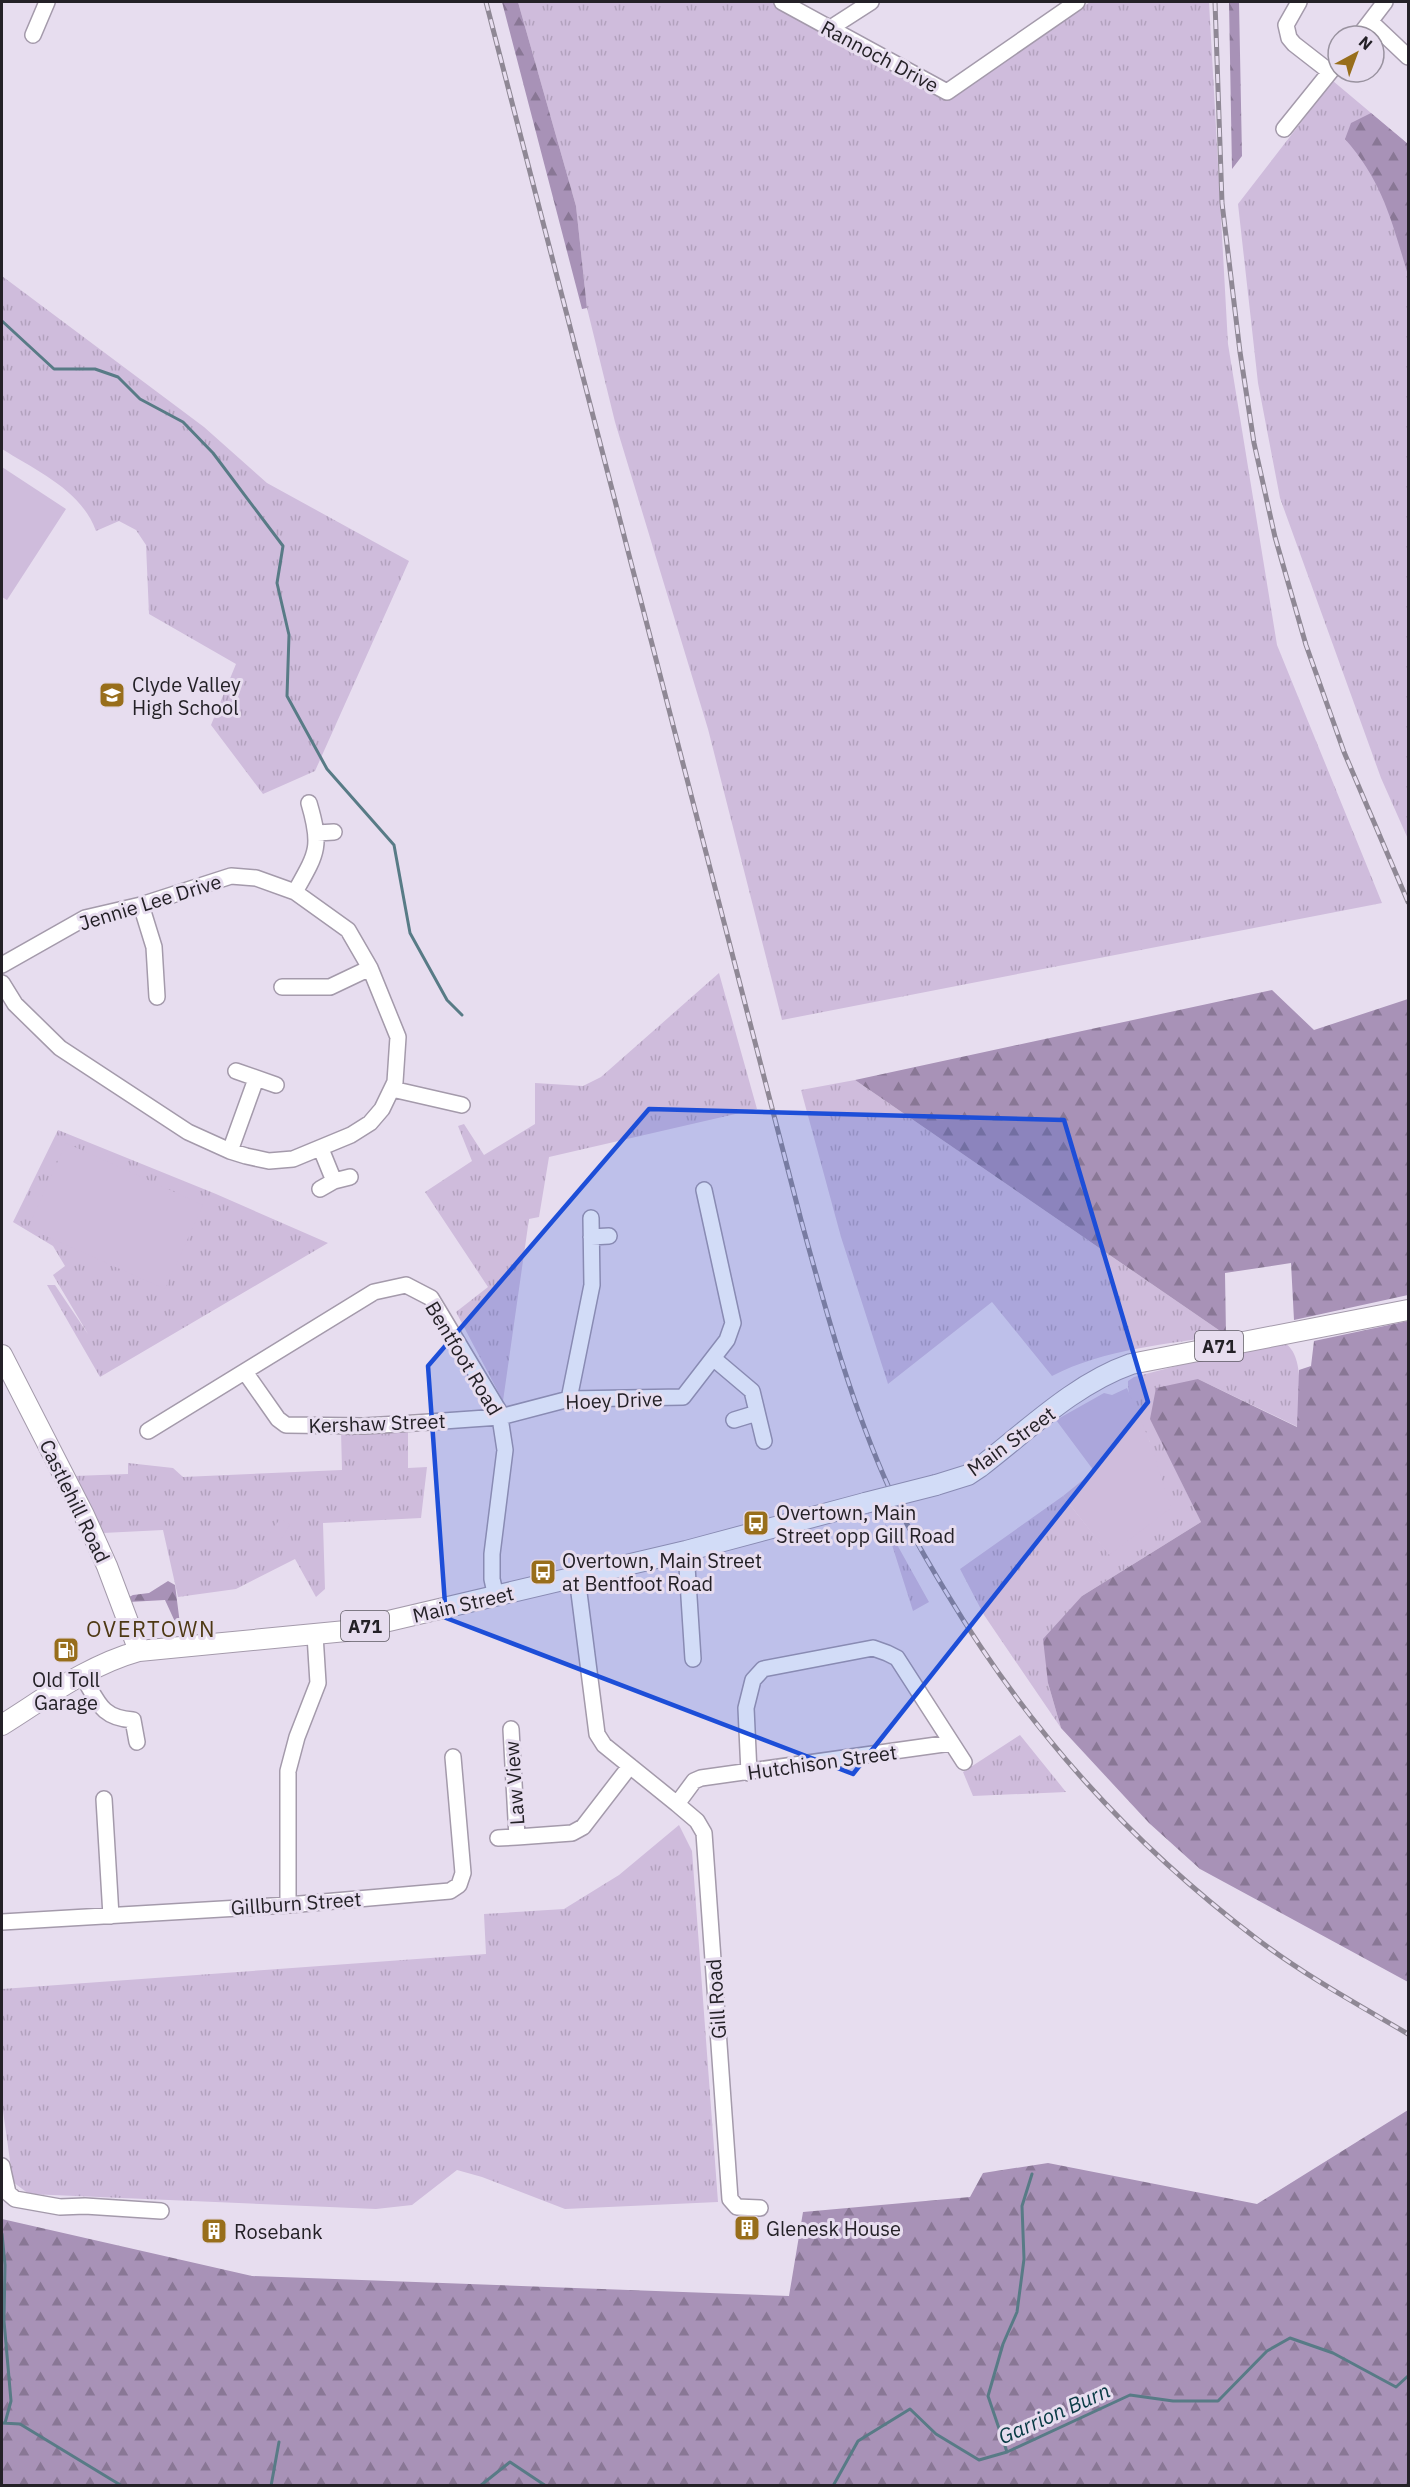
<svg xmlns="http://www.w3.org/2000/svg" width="1410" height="2487" viewBox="0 0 1410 2487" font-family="'IBM Plex Sans',sans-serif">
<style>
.grass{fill:url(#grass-tufts)}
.forest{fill:url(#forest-firs)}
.pitch{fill:#cfbcdc}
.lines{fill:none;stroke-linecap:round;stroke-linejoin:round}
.stream{stroke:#587b86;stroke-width:3}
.minor-casing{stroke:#a49aab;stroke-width:18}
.major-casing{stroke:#a49aab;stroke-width:22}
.minor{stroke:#fff;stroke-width:15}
.major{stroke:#fff;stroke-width:20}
.rail-casing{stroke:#8f8895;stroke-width:5}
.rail{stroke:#e7ddef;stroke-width:3;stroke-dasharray:9;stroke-linecap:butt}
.major-bridge-casing{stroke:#a49aab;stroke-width:22;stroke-linecap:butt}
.major-bridge{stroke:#fff;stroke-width:20}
.marked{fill:#1d4ed8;fill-opacity:0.2;stroke:#1d4ed8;stroke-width:4.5;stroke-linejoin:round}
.labels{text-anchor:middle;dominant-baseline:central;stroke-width:6;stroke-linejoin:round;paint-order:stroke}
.shield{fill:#e7ddef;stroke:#5e5963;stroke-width:1.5}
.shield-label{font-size:18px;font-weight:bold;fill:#242127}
.street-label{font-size:20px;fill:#242127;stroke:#e7ddef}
.poi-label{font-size:20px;fill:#242127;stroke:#e7ddef;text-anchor:start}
.water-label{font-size:21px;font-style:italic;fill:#083a44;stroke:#e7ddef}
.quarter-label{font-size:22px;letter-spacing:1.5px;fill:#4e3914;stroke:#e7ddef}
</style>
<defs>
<pattern id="grass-tufts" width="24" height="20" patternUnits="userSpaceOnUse" patternTransform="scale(1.5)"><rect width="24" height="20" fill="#cfbcdc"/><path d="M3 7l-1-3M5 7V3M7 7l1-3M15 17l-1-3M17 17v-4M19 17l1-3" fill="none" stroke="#b2a1bd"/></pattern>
<pattern id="forest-firs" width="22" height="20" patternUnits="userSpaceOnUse" patternTransform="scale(1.5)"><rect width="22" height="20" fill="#a892b7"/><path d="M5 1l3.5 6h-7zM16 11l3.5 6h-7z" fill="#897795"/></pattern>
</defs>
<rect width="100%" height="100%" fill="#e7ddef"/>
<path class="grass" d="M 518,2 L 772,2 L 790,15 L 946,101 L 1090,2 L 1209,2 L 1228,344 L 1277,645 L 1382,903 L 782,1020 L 708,729 L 615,422 L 587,308 L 576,206 Z
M 1333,81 L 1408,144 L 1408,839 L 1381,778 L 1280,498 L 1258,383 L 1238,204 Z
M 2,276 L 204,427 L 267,483 L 409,561 L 315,771 L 263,794 L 211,725 L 236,664 L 149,614 L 146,545 L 136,530 L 119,521 L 96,531 C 81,490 37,471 2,449 Z
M 719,973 L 757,1109 L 549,1157 L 539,1217 L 529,1219 L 503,1401 L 456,1312 L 488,1287 L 425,1192 L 472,1161 L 458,1126 L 464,1124 L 484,1155 L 535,1124 L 535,1083 L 583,1086 L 601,1077 Z
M 855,1080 L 1226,1335 C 1168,1344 1104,1349 1052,1376 L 992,1302 L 888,1384 L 841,1237 L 801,1090 Z
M 58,1130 L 216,1194 L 328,1243 L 100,1377 L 47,1285 L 55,1285 L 88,1334 L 53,1275 L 65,1266 L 53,1246 L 13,1222 Z
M 1286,1344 C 1306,1358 1298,1405 1298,1427 L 1198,1379 L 1151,1419 L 1201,1522 L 1082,1596 L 1048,1683 L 1061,1728 L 984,1615 L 960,1569 L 1063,1496 L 1109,1554 L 1150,1442 C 1141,1424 1127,1401 1128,1381 L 1134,1377 L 1196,1361 Z
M 408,1430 L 408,1468 L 427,1467 L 421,1518 L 323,1523 L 325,1589 L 316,1597 L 295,1559 L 236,1589 L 178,1597 L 163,1530 L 103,1533 L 74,1476 L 128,1474 L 128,1463 L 173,1468 L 183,1477 L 342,1470 L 341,1431 Z
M 885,1523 L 929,1602 L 913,1611 Z
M 1020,1735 L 1066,1792 L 973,1796 L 963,1772 Z
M 679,1825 L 692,1851 L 718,2202 L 565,2209 L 482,2177 L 457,2170 L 412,2205 L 376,2209 L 29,2194 L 13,2182 L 2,2104 L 2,1989 L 486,1954 L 484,1914 L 564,1909 L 619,1875 Z"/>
<path class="forest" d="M 502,2 L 518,2 L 576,206 L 587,308 L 582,309 Z
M 1229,2 L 1239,2 L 1242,156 L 1232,169 Z
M 1371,113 L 1408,144 L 1408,275 C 1392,222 1383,182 1345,139 L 1351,123 Z
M 1272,990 L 1314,1030 L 1408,999 L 1408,1295 L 1294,1320 L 1291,1263 L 1225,1273 L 1226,1335 L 855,1080 Z
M 1408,1321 L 1408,1982 L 1200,1869 L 1149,1823 L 1061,1728 L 1048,1683 L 1043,1639 L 1082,1596 L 1201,1522 L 1150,1419 L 1156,1388 L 1198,1379 L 1297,1427 L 1299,1370 L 1311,1366 L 1314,1341 Z
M 168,1581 L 175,1585 L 180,1624 L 176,1624 L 165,1600 L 129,1602 L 127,1598 L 133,1595 L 149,1593 Z
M 1408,2110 L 1408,2485 L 2,2485 L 2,2219 L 252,2276 L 789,2296 L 803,2212 L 970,2197 L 983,2173 L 1048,2163 L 1257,2204 Z"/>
<path class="pitch" d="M 2,467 L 66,509 L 7,600 L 2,597 Z
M 66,1143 L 203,1205 L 165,1289 L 28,1228 Z
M 1127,1388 L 1150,1442 L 1171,1508 L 1109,1555 L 1063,1496 L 1094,1471 L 1056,1420 L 1104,1393 L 1112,1395 Z
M 280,1519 L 290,1525 L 271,1554 L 260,1547 Z"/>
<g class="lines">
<path class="stream" d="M 2,321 L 54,369 L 95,369 L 118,377 L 140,399 L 183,422 L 213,453 L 283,546 L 277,583 L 289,635 L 287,696 L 327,769 L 394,845 L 410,933 L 447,1000 L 462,1015
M 2,2234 L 5,2265 L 4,2321 L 11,2401 L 5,2423
M 2,2423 L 20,2424 L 122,2486
M 1007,2452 L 988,2396 L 1003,2344 L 1017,2312 L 1024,2259 L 1022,2206 L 1032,2174
M 271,2486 L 279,2442
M 480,2486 L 510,2462 L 546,2486
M 833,2486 L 858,2441 L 910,2409 L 936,2434 L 979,2460 L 1007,2452 L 1130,2395 L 1173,2401 L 1218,2401 L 1267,2351 L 1290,2338 L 1333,2353 L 1396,2387 L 1408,2376"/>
<g class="minor-casing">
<path id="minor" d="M 782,2 L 947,92 L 1077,2
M 1299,2 L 1286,25 L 1289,38 L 1294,44 L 1330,72
M 1371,22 L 1408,57
M 829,29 L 871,2
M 33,35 L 47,2
M 1359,36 L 1385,2
M 1284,129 L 1338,62
M 317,833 L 334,832
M 295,892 C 317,853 322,847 309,803
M 141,905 L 154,947 L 157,997
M 2,965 L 85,918 L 141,905 L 231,876 L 256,878 L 295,892 L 348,930 L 370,968 L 398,1037 L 395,1082 L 382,1109 L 370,1123 L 351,1135 L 293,1159 L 269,1161 L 246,1156 L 230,1151 L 188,1132 L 60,1048 L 15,1004 L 2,983
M 282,987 L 330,987 L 370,968
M 236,1071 L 276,1085
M 392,1089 L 462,1105
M 321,1149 L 334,1181
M 230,1151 L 256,1079
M 320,1189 L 334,1181 L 350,1177
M 591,1237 L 609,1236
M 713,1358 L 752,1391 L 764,1441
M 245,1372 L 278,1419 L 286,1425 L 364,1426 L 415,1423 L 500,1417 L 569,1399 L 683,1397 L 727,1340 L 733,1323 L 704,1190
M 569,1399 L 592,1285 L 591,1218
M 734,1420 L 757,1413
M 148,1431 L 374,1292 L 406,1285 L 431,1298 L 499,1411 L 505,1450 L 492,1554 L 492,1579 L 496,1597
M 686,1551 L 693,1659
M 577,1577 L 597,1734 L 604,1745 L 677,1804
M 82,1675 C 98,1701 100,1718 133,1720 L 137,1742
M 749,1773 L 746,1708 L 753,1680 L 763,1669 L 873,1648 L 887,1653 L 897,1658 L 964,1762
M 104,1799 L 111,1916
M 517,1837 L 572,1833 L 583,1827 L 630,1766
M 498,1838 L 517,1837 L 511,1729
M 288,1905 L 288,1771 L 297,1737 L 318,1683 L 315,1635
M 2,1922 L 288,1905 L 450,1891 L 459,1885 L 463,1873 L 453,1757
M 2,2166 L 8,2193 L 15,2199 L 60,2207 L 85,2206 L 161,2211
M 760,2208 L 737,2207 L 730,2199 L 704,1833 L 697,1821 L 677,1804 L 694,1781 L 701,1778 L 951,1743"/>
</g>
<g class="major-casing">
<path id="major" d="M 2,1355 L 84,1515 L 107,1566 L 139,1651
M 936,1485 L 968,1475 L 980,1467 C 1027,1431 1074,1384 1131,1364 L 1408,1310
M 2,1725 C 47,1697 86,1666 139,1651 L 346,1631 L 686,1551 L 865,1503"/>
</g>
<use href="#minor" class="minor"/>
<use href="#major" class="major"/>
<g class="rail-casing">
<path id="rail" d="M 486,2 L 801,1220 C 826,1311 851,1404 890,1490 C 906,1525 926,1559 946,1592 C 1028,1729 1129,1842 1257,1939 C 1304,1975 1357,2004 1408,2034
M 1215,2 L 1222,203 L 1240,352 L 1254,443 L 1275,537 L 1306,645 L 1344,752 L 1408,902"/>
</g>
<use href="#rail" class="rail"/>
<g class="major-bridge-casing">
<path id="major-bridge" d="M 865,1503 L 936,1485"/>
</g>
<use href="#major-bridge" class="major-bridge"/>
</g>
<path class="marked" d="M 649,1109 L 1064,1120 L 1148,1402 L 853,1774 L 446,1618 L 428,1366 Z"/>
<defs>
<g id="school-square" transform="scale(1.35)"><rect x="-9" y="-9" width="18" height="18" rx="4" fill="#986e1b" stroke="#e7ddef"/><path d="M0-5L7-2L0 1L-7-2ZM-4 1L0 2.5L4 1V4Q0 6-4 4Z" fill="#fff"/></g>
<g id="bus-square" transform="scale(1.35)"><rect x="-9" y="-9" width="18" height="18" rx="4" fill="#986e1b" stroke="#e7ddef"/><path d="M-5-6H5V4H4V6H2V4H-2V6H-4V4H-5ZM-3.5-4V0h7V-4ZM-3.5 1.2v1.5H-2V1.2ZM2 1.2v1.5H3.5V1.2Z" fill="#fff"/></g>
<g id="fuel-square" transform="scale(1.35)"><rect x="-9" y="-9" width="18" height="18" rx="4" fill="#986e1b" stroke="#e7ddef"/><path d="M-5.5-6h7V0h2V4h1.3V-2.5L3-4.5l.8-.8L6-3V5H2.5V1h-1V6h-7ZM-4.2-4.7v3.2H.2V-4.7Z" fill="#fff"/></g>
<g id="building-square" transform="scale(1.35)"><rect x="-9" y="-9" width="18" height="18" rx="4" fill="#986e1b" stroke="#e7ddef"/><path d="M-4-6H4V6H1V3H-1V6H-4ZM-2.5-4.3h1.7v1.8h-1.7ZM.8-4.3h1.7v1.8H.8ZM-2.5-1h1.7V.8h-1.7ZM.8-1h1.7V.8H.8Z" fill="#fff"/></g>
</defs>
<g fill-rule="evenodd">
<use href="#school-square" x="112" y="695"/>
<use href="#bus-square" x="756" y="1523"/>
<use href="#bus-square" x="543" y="1572"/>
<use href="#fuel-square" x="66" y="1650"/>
<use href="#building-square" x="747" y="2228"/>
<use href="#building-square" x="214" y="2231"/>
</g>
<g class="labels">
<g class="shield">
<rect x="1195" y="1331" width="48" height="30" rx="4.5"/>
<rect x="341" y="1611" width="48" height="30" rx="4.5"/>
</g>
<g class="shield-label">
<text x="1219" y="1346">A71</text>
<text x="365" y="1626">A71</text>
</g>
<g class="street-label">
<text transform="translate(880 56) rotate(28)">Rannoch Drive</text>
<text transform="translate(150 902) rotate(-17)">Jennie Lee Drive</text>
<text transform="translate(464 1358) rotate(59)">Bentfoot Road</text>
<text transform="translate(614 1400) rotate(-2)">Hoey Drive</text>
<text transform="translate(377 1423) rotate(-2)">Kershaw Street</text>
<text transform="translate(1011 1441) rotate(-36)">Main Street</text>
<text transform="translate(75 1501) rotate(64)">Castlehill Road</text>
<text transform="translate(463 1604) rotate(-13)">Main Street</text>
<text transform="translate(822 1762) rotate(-8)">Hutchison Street</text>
<text transform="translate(514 1783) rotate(-94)">Law View</text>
<text transform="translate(296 1903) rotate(-4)">Gillburn Street</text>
<text transform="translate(716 1999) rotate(-94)">Gill Road</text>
</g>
<g class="poi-label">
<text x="132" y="684">Clyde Valley<tspan x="132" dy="23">High School</tspan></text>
<text x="776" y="1512">Overtown, Main<tspan x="776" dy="23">Street opp Gill Road</tspan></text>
<text x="562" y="1560">Overtown, Main Street<tspan x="562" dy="23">at Bentfoot Road</tspan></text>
<text x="66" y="1679" text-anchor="middle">Old Toll<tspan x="66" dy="23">Garage</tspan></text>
<text x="766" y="2228">Glenesk House</text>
<text x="234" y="2231">Rosebank</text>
</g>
<g class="water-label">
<text transform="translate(1054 2413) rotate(-24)">Garrion Burn</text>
</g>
<g class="quarter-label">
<text x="151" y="1628">OVERTOWN</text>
</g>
</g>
<rect width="1410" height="2487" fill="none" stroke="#242127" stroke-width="6"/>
<g transform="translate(1356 54) rotate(41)"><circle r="28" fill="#e7ddef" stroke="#99929f" stroke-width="1.5"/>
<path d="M0-4.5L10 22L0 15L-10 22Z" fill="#986e1b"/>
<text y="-9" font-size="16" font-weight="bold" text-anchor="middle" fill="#242127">N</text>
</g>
</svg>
